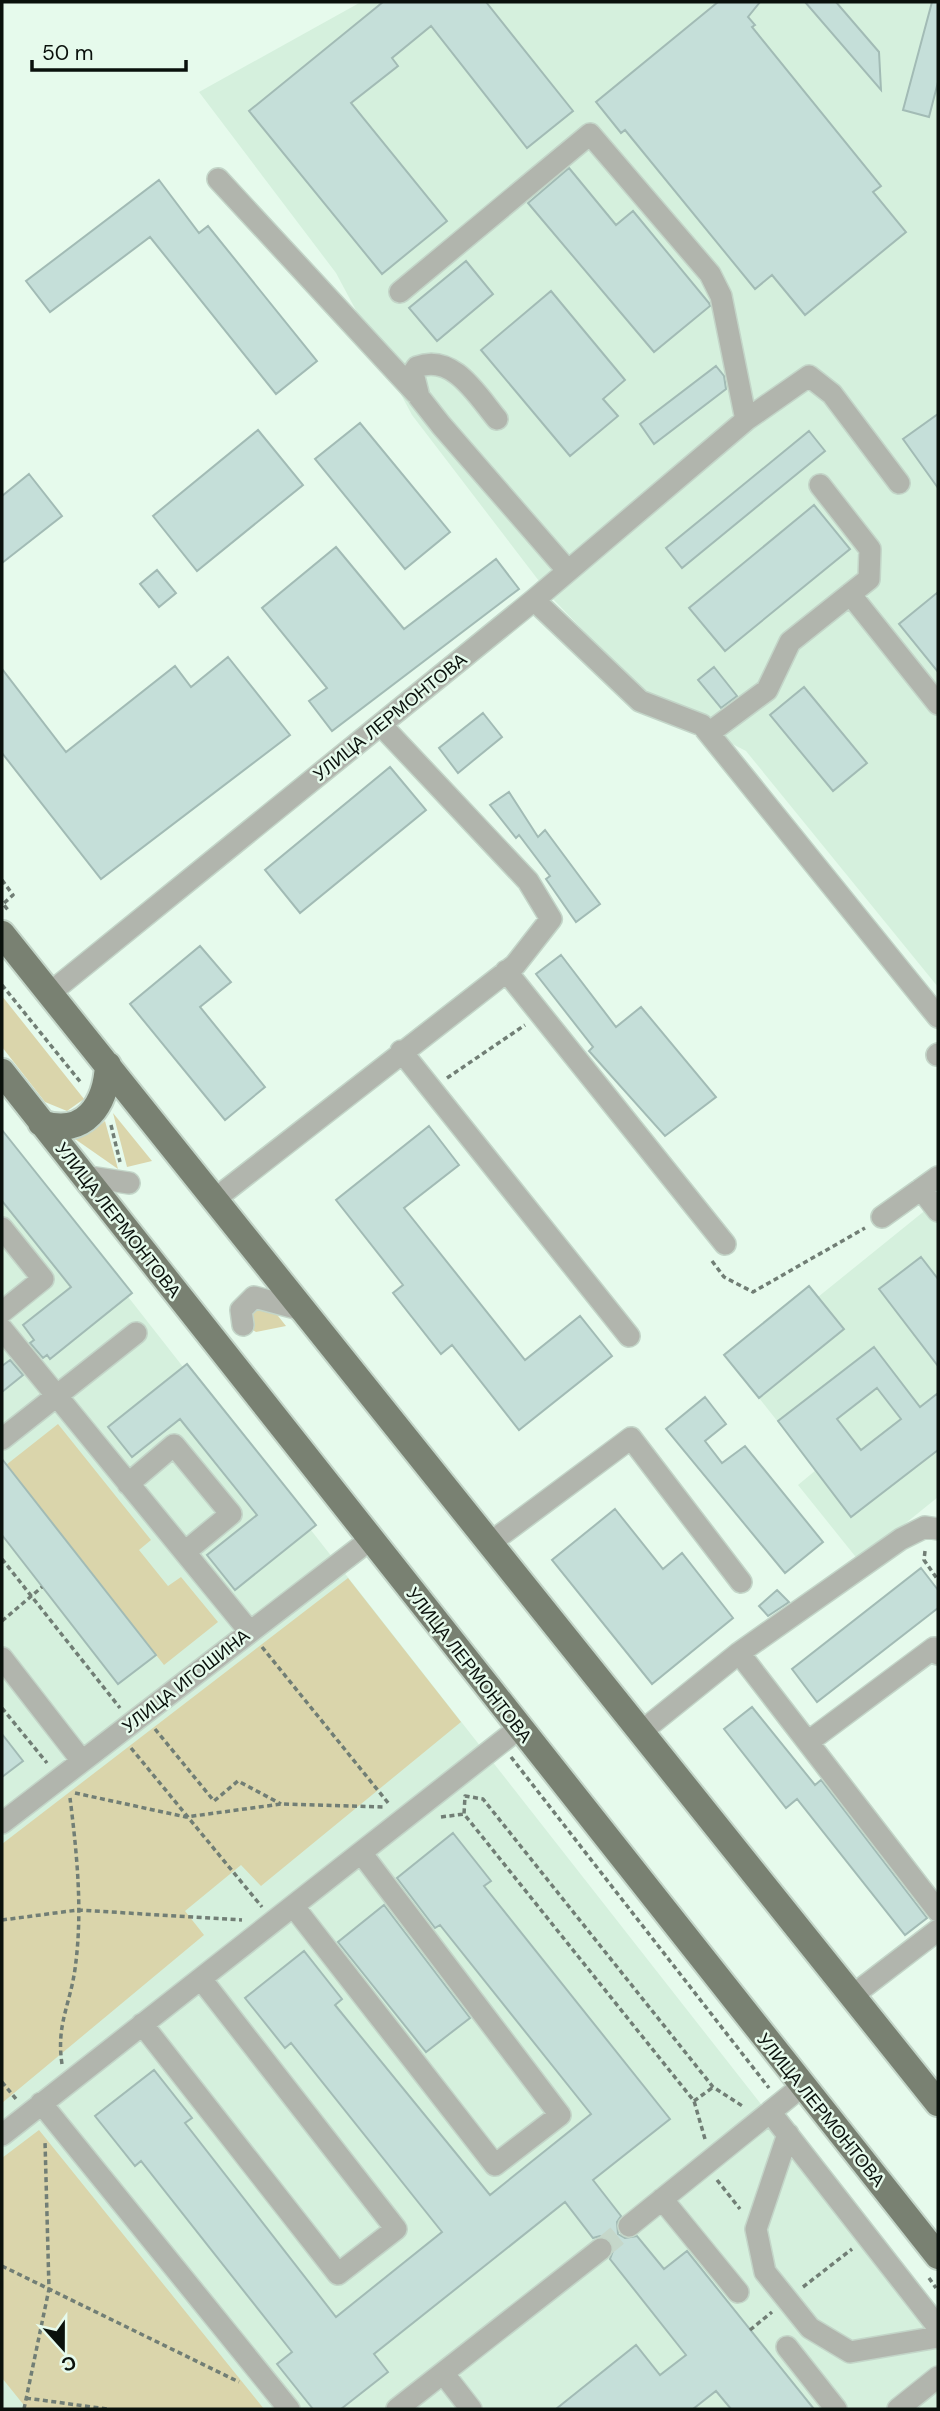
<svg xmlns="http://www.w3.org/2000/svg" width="940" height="2411" viewBox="0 0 940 2411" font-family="'DM Sans',sans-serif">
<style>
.built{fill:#d5f0dd}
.green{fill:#dad5ab}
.building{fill:#c5dfd9;stroke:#a2bbb5;stroke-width:2;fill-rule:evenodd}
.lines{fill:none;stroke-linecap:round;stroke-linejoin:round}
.minor-tunnel{stroke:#c5d7ca;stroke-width:21;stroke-dasharray:21 10;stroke-linecap:butt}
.minor-casing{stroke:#c3d5c8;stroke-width:24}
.major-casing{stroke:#c3d5c8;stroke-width:30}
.path{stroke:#717e75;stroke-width:3.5;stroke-dasharray:5 3.5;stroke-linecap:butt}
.minor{stroke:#b1b5ad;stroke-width:21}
.major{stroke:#798172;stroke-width:26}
.labels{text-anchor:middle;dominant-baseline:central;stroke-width:5;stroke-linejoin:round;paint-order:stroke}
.street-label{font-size:18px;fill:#0a110c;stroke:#e6faec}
</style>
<rect width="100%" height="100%" fill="#e6faec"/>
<path class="built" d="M 361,2 L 938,2 L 938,987 L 746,751 L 654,704 L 552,598 L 412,415 L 336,273 L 199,92 Z
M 2,1136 L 938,2330 L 938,2409 L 2,2409 Z
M 938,1200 L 938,1497 L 859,1561 L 798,1485 L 816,1470 L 759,1398 L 844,1329 L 818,1297 Z"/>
<path class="green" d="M 2,996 L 84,1099 L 67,1111 L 45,1102 L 2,1047 Z
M 113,1113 L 152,1161 L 127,1167 Z
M 105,1121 L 118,1169 L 75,1139 L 93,1131 Z
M 271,1307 L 286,1326 L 256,1332 L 251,1329 L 252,1308 Z
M 58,1424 L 151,1540 L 139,1550 L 168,1586 L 181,1577 L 218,1622 L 164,1665 L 6,1465 Z
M 348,1578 L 461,1722 L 261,1886 L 241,1865 L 185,1911 L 204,1935 L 2,2103 L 2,1844 Z
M 39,2130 L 264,2409 L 27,2409 L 2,2378 L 2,2158 Z"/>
<path class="building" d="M 383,2 L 486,2 L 573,111 L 527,148 L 431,26 L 392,58 L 398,66 L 351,103 L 447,221 L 382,274 L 249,111 Z
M 718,2 L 760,2 L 748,17 L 755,25 L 752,27 L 881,186 L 873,192 L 906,232 L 805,315 L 772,275 L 755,289 L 625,130 L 621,133 L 596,102 Z
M 805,2 L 836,2 L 879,52 L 881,90 Z
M 932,2 L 938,2 L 938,82 L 929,117 L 903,110 Z
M 569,168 L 616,225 L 633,211 L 709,303 L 710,306 L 654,352 L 528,203 Z
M 159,180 L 199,233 L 208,226 L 317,361 L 276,394 L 150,237 L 50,312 L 26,281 Z
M 466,261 L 493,294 L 437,341 L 409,308 Z
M 551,291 L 625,380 L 603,399 L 618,416 L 570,456 L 481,350 Z
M 716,366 L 724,376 L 726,389 L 654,444 L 640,424 Z
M 938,414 L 938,488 L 903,439 Z
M 360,423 L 450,532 L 405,569 L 315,459 Z
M 258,430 L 303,485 L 197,571 L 153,516 Z
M 809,431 L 825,451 L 682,568 L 666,548 Z
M 29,474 L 62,516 L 2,563 L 2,496 Z
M 814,505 L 850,549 L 725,651 L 689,608 Z
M 336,547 L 404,629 L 496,559 L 519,589 L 332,731 L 309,701 L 327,688 L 262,608 Z
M 157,570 L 176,593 L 159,607 L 140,584 Z
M 938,592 L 938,672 L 899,624 Z
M 228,657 L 290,735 L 101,879 L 2,753 L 2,669 L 66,752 L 175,666 L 191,687 Z
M 714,667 L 737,696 L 721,708 L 698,680 Z
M 804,687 L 867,763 L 833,791 L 770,715 Z
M 483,713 L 502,737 L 458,773 L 439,748 Z
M 390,767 L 426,810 L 300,913 L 265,870 Z
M 509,792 L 538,837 L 545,830 L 600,904 L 576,922 L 546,879 L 550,876 L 519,835 L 516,838 L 490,805 Z
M 200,946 L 231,982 L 200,1007 L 265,1087 L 225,1120 L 130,1004 Z
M 561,955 L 616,1027 L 641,1007 L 716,1097 L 665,1136 L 589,1051 L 593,1047 L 536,974 Z
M 429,1126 L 459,1165 L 404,1208 L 525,1360 L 580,1316 L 612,1356 L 519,1430 L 452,1345 L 441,1354 L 393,1293 L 403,1285 L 336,1200 Z
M 2,1130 L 132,1293 L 50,1359 L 47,1355 L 43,1358 L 30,1343 L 34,1340 L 23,1325 L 71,1287 L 2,1201 Z
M 921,1257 L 938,1279 L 938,1366 L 879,1289 Z
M 809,1286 L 844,1329 L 759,1398 L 724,1355 Z
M 874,1347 L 920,1407 L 938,1393 L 938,1450 L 851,1517 L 778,1421 ZM 877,1388 L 901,1419 L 861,1450 L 837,1419 Z
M 10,1360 L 23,1375 L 2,1392 L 2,1366 Z
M 187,1364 L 316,1525 L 235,1590 L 207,1555 L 257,1515 L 180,1419 L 132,1457 L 108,1427 Z
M 705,1397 L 726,1424 L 705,1441 L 722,1463 L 745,1446 L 823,1542 L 785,1573 L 666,1429 Z
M 2,1459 L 156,1655 L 118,1684 L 2,1535 Z
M 615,1509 L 663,1569 L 682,1553 L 733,1618 L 652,1684 L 552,1560 Z
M 921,1568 L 938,1590 L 938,1608 L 817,1702 L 792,1669 Z
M 777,1590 L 789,1602 L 768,1616 L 759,1606 Z
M 752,1707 L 815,1785 L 821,1780 L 927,1918 L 905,1935 L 797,1799 L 786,1808 L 724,1729 Z
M 2,1734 L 23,1761 L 2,1777 Z
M 453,1833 L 491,1881 L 484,1886 L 670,2119 L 593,2180 L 621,2216 L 617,2222 L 618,2234 L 625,2238 L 637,2236 L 664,2269 L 687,2251 L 814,2409 L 731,2409 L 716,2391 L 693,2409 L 556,2409 L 636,2345 L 660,2375 L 686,2355 L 610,2259 L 614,2248 L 611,2240 L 600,2236 L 593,2238 L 565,2202 L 374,2354 L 388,2372 L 341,2409 L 313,2409 L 277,2364 L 292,2352 L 141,2161 L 135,2166 L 95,2116 L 154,2070 L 192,2118 L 185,2123 L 336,2317 L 442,2232 L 291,2043 L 285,2048 L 245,1998 L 304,1951 L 342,1999 L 335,2005 L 490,2195 L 591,2114 L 440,1925 L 435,1928 L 397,1878 Z
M 384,1905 L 470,2018 L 426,2052 L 338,1942 Z"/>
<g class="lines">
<path class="minor-tunnel" d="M 601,2249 L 629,2226"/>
<g class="minor-casing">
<path id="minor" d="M 218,179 L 416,393
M 400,292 L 590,134 L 710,274 L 721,296 L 746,420
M 497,419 C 477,395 453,353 417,367 L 413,373 L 419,397 L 441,425 L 568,571
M 850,594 L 938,704
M 534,600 L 640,701 L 702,725 L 938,1017
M 709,733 L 767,690 L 790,642 L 869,579 L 870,549 L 820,485
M 506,971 L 725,1244
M 50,993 L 534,600 L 746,420 L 809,376 L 832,394 L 899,483
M 401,1051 L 629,1336
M 937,1055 L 938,1054
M 83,1176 L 129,1183
M 921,1189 L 938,1211
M 215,1199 L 515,965 L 551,919 L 528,881 L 381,725
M 882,1217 L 938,1177
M 2,1228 L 43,1279 L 2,1312
M 243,1325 L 241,1310 L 254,1297 L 303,1310
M 2,1329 L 250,1632
M 2,1439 L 136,1333
M 128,1484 L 174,1445 L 231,1514 L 185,1552
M 490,1543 L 631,1438 L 741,1582
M 739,1653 L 938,1911
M 2,1658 L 82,1761
M 641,1732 L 739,1653 L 901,1539 L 925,1527 L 938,1529
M 808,1742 L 934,1648 L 938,1654
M 2,1823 L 371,1539
M 294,1907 L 495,2165 L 560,2115 L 362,1854
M 852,1996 L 938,1930
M 142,2024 L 338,2274 L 396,2229 L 201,1979
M 41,2103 L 289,2409
M 770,2112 L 938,2327
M 788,2134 L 756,2229 L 765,2272 L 810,2328 L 850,2352 L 938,2337
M 2,2135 L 518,1729
M 662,2199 L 738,2292
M 629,2226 L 801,2087
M 787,2347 L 836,2409
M 443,2373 L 471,2409
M 397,2409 L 601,2249
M 898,2409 L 938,2377"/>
</g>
<g class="major-casing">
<path id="major" d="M 2,934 L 938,2103
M 2,1072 L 938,2256
M 41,1123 C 85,1138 106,1104 108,1065"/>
</g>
<path class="path" d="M 2,880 L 13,895 L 3,904 L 9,911
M 2,985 L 82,1084
M 447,1078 L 525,1025
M 111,1125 L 120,1162
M 712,1261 L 724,1277 L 753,1292 L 865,1228
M 925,1551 L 924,1560 L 938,1580
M 2,1559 L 120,1708
M 2,1621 L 42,1587
M 262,1647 L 389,1804
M 2,1708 L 47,1763
M 155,1729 L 214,1801 L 238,1781 L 281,1804
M 131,1748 L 262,1907
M 511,1757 L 769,2088
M 75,1793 L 186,1817 L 281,1804 L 385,1807
M 441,1817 L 464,1814
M 2,1920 L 78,1910 L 242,1920
M 62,2064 C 56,2025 70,2005 75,1969 C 83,1912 77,1854 70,1798
M 2,2082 L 16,2099
M 694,2101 L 712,2088
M 705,2139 L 694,2101 L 464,1814 L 465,1796 L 483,1799 L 713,2087 L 744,2107
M 717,2180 L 740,2209
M 2,2266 L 239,2382
M 929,2278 L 936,2288
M 803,2287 L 852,2249
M 750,2330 L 772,2312
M 26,2398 L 107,2409
M 24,2409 L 49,2289 L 45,2141"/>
<use href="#minor" class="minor"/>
<use href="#major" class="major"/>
</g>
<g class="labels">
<g class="street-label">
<text transform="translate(390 717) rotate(-39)">УЛИЦА ЛЕРМОНТОВА</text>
<text transform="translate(118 1220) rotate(52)">УЛИЦА ЛЕРМОНТОВА</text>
<text transform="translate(469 1665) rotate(52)">УЛИЦА ЛЕРМОНТОВА</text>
<text transform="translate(186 1681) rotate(-38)">УЛИЦА ИГОШИНА</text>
<text transform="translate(821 2110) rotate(51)">УЛИЦА ЛЕРМОНТОВА</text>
</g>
</g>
<rect width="940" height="2411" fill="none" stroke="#0a110c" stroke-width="7"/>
<g transform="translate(63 2348) rotate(159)" stroke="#e6faec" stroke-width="5" paint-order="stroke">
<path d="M0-5L12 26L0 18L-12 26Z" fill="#0a110c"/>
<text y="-10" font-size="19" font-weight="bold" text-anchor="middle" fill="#0a110c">С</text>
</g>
<path d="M32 60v10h154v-10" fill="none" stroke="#0a110c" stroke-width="3.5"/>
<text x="42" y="60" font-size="21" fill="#0a110c" stroke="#e6faec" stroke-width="5" paint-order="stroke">50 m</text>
</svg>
